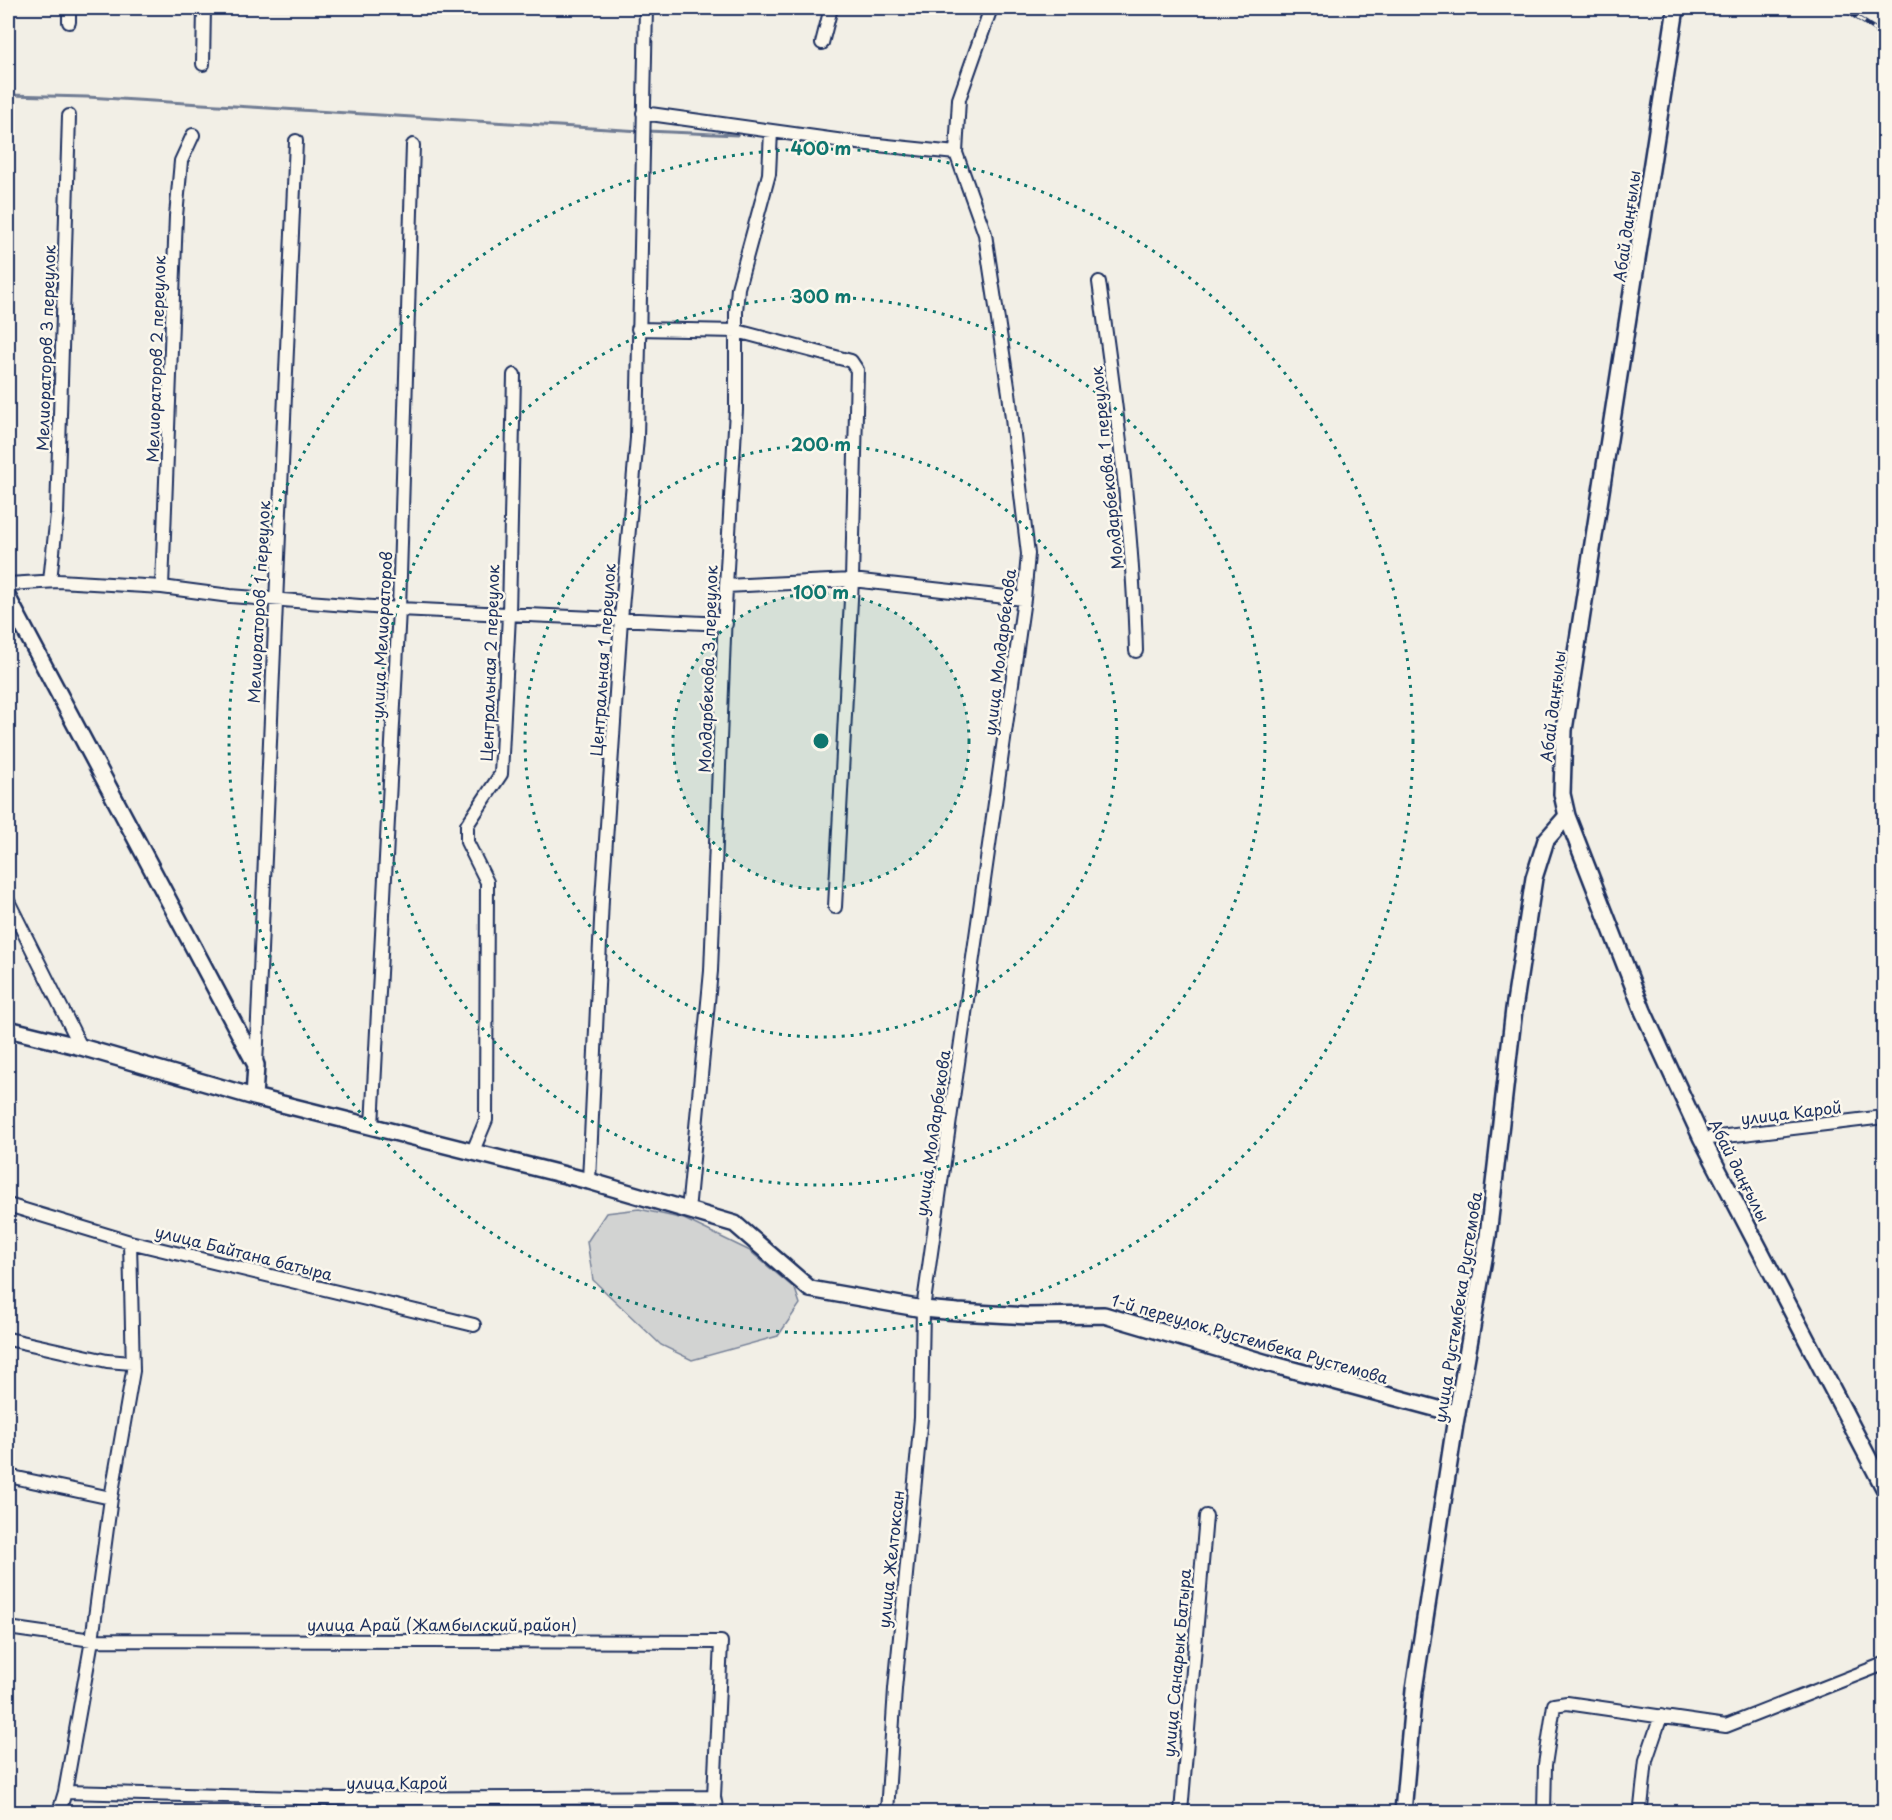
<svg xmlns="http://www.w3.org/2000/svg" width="1892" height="1820" viewBox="0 0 1892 1820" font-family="'Playpen Sans',sans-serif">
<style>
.green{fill:#d2d3d2;stroke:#768198;stroke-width:1.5}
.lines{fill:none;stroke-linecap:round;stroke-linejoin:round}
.stream{stroke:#707b93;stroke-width:3}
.minor-casing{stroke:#1b2f5e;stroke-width:16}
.tertiary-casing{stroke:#1b2f5e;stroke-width:20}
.minor{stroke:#fbf7ec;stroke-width:12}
.tertiary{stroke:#fbf7ec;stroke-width:15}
.rail-casing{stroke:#1b2f5e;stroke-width:5}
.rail{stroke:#fbf7ec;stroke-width:3;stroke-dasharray:9;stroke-linecap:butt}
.ring{fill:none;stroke:#0f766e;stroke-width:3;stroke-dasharray:3 6}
.labels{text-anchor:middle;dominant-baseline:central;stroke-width:5;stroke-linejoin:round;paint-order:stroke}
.street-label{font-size:16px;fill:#1b2f5e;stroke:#fbf7ec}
.centre{fill:#0f766e;stroke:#fbf7ec;stroke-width:3}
.ring-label{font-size:18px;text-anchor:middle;font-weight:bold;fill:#0f766e;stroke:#fbf7ec;stroke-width:5;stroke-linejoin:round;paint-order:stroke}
</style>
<rect width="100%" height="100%" fill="#f2efe6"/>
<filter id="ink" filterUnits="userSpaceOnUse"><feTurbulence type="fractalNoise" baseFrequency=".0167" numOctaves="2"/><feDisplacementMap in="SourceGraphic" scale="12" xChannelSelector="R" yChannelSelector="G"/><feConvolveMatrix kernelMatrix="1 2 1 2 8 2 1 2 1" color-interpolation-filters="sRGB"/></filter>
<g filter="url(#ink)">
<path class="green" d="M 639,1209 L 684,1219 L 750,1251 L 795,1289 L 800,1304 L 778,1336 L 692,1360 L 661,1345 L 593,1280 L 587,1242 L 606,1213 Z"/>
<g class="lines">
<path class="stream" d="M 8,95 L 87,97 L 641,131
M 647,131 L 737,135"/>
<g class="minor-casing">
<path id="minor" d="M 69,8 L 69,22
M 822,43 L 831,8
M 203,64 L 204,8
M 643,113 L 858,143 L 956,153
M 1099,282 C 1116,405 1133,527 1136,651
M 638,329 L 737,331 L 851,361 L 857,370 L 852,580 L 835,907
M 50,581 L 57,514 L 69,116
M 8,584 L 58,581 L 162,587 L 230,596 L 399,609 L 726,624
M 726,586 L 852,580 L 1024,599
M 162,587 L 176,216 L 181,161 L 193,135
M 8,901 L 81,1047
M 256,1065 L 296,141
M 372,1126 L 399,609 L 413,145
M 1702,1139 L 1884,1117
M 473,1151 L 486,1120 L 487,882 L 467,842 L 467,825 L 501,774 L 509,615 L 514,375
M 589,1181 L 602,899 L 621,619 L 637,438 L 646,8
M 8,1205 L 130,1242 L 474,1325
M 688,1211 L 711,971 L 726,586 L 736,410 L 736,312 L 738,288 L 769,174 L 771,131
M 8,1339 L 107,1361 L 132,1363
M 8,1476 L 111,1498
M 8,1628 L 92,1640 L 721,1642 L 714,1797
M 65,1792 L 336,1799 L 714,1797 L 717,1812
M 1641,1807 L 1646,1760 L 1661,1716
M 59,1812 L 65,1792 L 92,1640 L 111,1498 L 133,1371 L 130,1242
M 887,1812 L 895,1689 L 921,1418 L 923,1309 L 1024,599 L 1028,554 L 1009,393 L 985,234 L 956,153 L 959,99 L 991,8
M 1181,1812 L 1206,1516
M 1544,1812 L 1545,1765 L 1554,1705 L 1567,1703 L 1726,1726 L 1884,1664"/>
</g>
<g class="tertiary-casing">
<path id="tertiary" d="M 1676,8 L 1564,730 L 1562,794 L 1567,816 L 1643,1011 L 1702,1139 L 1884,1488
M 8,598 L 256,1065 L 254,1097
M 8,1029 L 81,1047 L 254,1097 L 589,1181 L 735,1224 L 810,1289 L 923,1309 L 958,1312 L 1028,1316 L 1104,1315 L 1267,1363 L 1457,1414
M 1403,1812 L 1414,1690 L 1455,1424 L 1488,1236 L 1514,1009 L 1534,878 L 1546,840 L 1567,816"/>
</g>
<use href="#minor" class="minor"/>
<use href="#tertiary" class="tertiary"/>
<g class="rail-casing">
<path id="rail" d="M 1842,8 L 1884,35"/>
</g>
<use href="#rail" class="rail"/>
</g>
</g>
<circle cx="821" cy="741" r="148" fill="#0f766e" fill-opacity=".12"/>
<g class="ring">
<circle cx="821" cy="741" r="148"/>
<circle cx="821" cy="741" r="296"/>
<circle cx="821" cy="741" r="444"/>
<circle cx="821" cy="741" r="592"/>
</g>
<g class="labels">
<g class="street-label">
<text transform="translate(1626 226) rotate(-82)">Абай даңғылы</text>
<text transform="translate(45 348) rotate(-88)">Мелиораторов 3 переулок</text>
<text transform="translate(155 359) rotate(-88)">Мелиораторов 2 переулок</text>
<text transform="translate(1106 468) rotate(-96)">Молдарбекова 1 переулок</text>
<text transform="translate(258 602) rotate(-87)">Мелиораторов 1 переулок</text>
<text transform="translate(381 635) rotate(-87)">улица Мелиораторов</text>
<text transform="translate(999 652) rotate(-83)">улица Молдарбекова</text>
<text transform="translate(602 660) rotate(-86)">Центральная 1 переулок</text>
<text transform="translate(489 663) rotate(-88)">Центральная 2 переулок</text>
<text transform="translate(707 669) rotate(-88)">Молдарбекова 3 переулок</text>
<text transform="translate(1552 706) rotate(-83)">Абай даңғылы</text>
<text transform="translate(1791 1112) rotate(-7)">улица Карой</text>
<text transform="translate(932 1133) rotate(-82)">улица Молдарбекова</text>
<text transform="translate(1740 1170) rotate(63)">Абай даңғылы</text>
<text transform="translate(244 1252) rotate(14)">улица Байтана батыра</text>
<text transform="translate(1457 1307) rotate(-81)">улица Рустембека Рустемова</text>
<text transform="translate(1250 1338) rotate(16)">1-й переулок Рустембека Рустемова</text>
<text transform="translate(890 1559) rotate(-84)">улица Желтоксан</text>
<text x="442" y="1624">улица Арай (Жамбылский район)</text>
<text transform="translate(1176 1663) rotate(-85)">улица Санарык Батыра</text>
<text x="397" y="1782">улица Карой</text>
</g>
</g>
<circle cx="821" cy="741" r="9" class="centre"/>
<g class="ring-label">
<text x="821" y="155">400 m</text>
<text x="821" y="303">300 m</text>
<text x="821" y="451">200 m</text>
<text x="821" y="599">100 m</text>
</g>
<rect width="1892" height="1820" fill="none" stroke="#fbf7ec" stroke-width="30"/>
<rect x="15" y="15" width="1862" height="1790" fill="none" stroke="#1b2f5e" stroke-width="2" filter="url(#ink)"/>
</svg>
